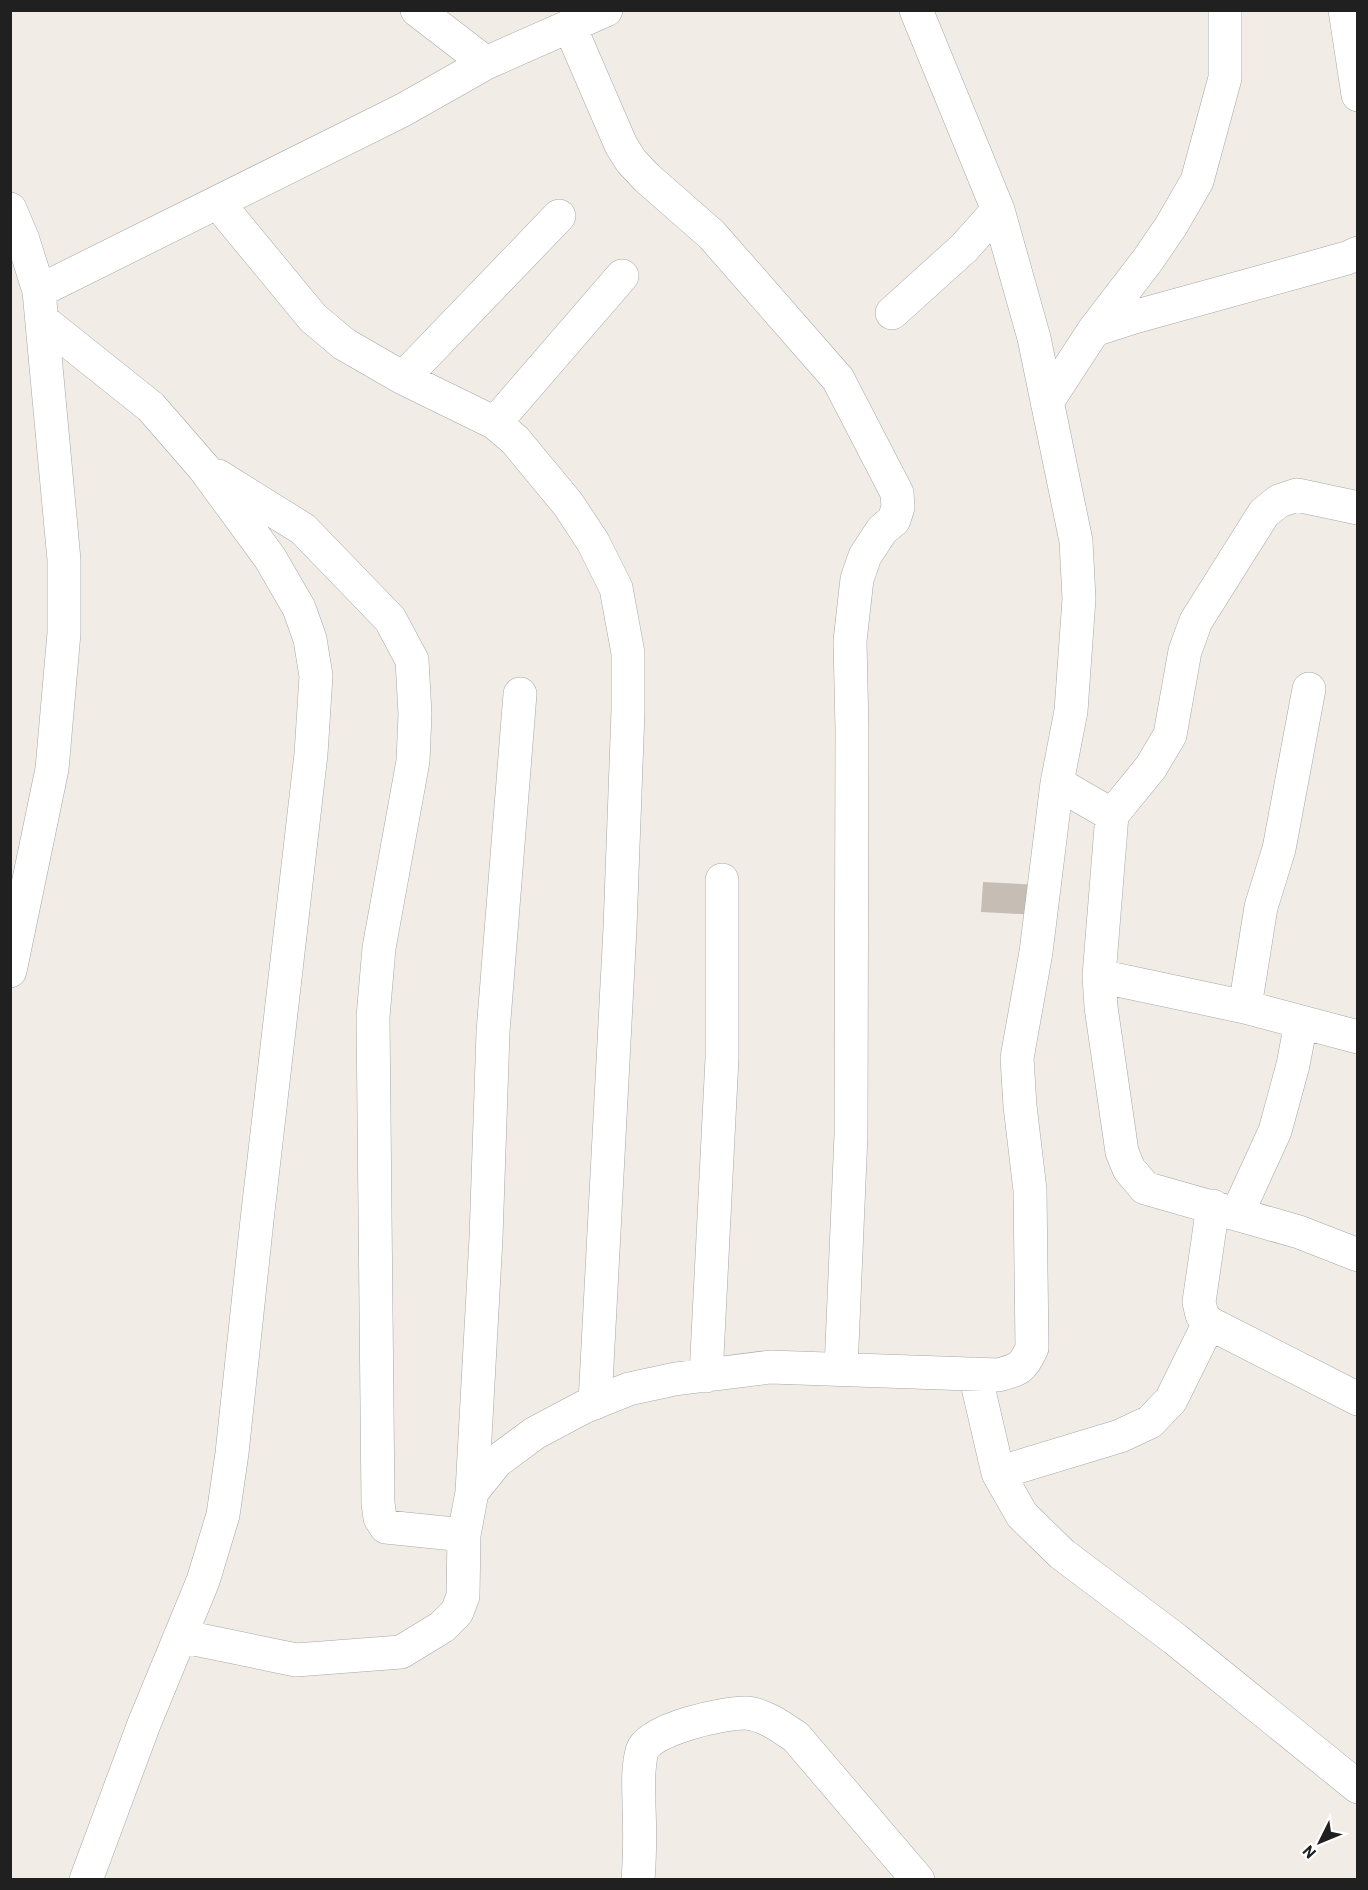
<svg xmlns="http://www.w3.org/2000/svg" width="1368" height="1890" viewBox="0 0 1368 1890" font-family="Barlow,sans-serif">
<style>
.building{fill:#c6bdb5}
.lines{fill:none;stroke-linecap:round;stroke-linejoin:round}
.minor-casing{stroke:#a7a7a7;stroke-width:34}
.minor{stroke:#fff;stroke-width:33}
</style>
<rect width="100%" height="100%" fill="#f1ede6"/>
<path class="building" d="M 983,882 L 1041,885 L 1039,915 L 981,912 Z"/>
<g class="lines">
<g class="minor-casing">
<path id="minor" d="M 417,10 L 486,63
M 1345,10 L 1358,95
M 570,27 L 621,145 L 631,161 L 647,178 L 712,235 L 838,379 L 897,493 L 898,507 L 894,520 L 882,530 L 865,556 L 857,579 L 850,641 L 852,730 L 851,1135 L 841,1369
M 218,203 L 313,318 L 344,344 L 403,378 L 495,423 L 515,440 L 568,504 L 593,542 L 616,588 L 628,653 L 628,711 L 620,928 L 595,1403
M 10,209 L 23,240 L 39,291 L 64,560 L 64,633 L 52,769 L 10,971
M 39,291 L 403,110 L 486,63 L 606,10
M 892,313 L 964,248 L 998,210
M 42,320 L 151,407 L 204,468 L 270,558 L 299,608 L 310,639 L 316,676 L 311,754 L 257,1220 L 232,1453 L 223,1515 L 203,1581 L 144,1724 L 86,1880
M 1094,330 L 1134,317 L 1347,258 L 1358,253
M 403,378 L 559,216
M 1047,402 L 1094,330 L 1147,261 L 1171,226 L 1197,181 L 1225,78 L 1225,10
M 495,423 L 622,276
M 218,476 L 303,529 L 390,619 L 412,660 L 415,714 L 413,761 L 379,948 L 373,1017 L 378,1503 L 380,1518 L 386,1527 L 464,1535
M 1057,783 L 1112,815 L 1099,976 L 1101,1007 L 1122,1152 L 1129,1169 L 1145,1188 L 1299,1232 L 1358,1255
M 1112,815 L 1151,767 L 1170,735 L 1185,651 L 1196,621 L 1264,513 L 1279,501 L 1297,495 L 1358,508
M 1099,976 L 1245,1007 L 1358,1037
M 1245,1007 L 1261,907 L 1279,849 L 1309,689
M 1213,1206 L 1199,1302 L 1202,1315 L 1209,1323 L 1358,1399
M 1237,1214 L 1275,1131 L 1293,1065 L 1301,1023
M 975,1374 L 998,1473 L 1022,1515 L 1062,1554 L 1175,1639 L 1358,1787
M 706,1376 L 722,1058 L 722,880
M 998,1473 L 1120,1436 L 1150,1422 L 1171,1400 L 1209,1323
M 472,1492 L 486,1238 L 493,1032 L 520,694
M 180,1636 L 296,1660 L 401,1652 L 442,1627 L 457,1612 L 463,1596 L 464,1535 L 472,1492 L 497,1461 L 535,1433 L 584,1407 L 629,1389 L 675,1379 L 770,1367 L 998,1375 C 1019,1370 1023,1368 1032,1348 L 1030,1190 L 1020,1106 L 1017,1058 L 1036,952 L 1057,783 L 1071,711 L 1079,599 L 1076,541 L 1034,338 L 998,210 L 916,10
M 638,1880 C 640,1855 640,1831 639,1806 C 639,1787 637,1769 642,1751 C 649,1729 725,1712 747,1713 C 765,1715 781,1727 796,1737 L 918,1880"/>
</g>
<use href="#minor" class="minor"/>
</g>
<rect width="1368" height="1890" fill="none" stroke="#202020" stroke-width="24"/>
<g transform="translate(1320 1842) rotate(227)" stroke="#ffffff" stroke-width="4.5" paint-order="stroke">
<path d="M0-4.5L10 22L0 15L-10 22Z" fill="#202020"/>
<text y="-9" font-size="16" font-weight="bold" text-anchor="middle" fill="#202020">N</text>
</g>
</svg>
